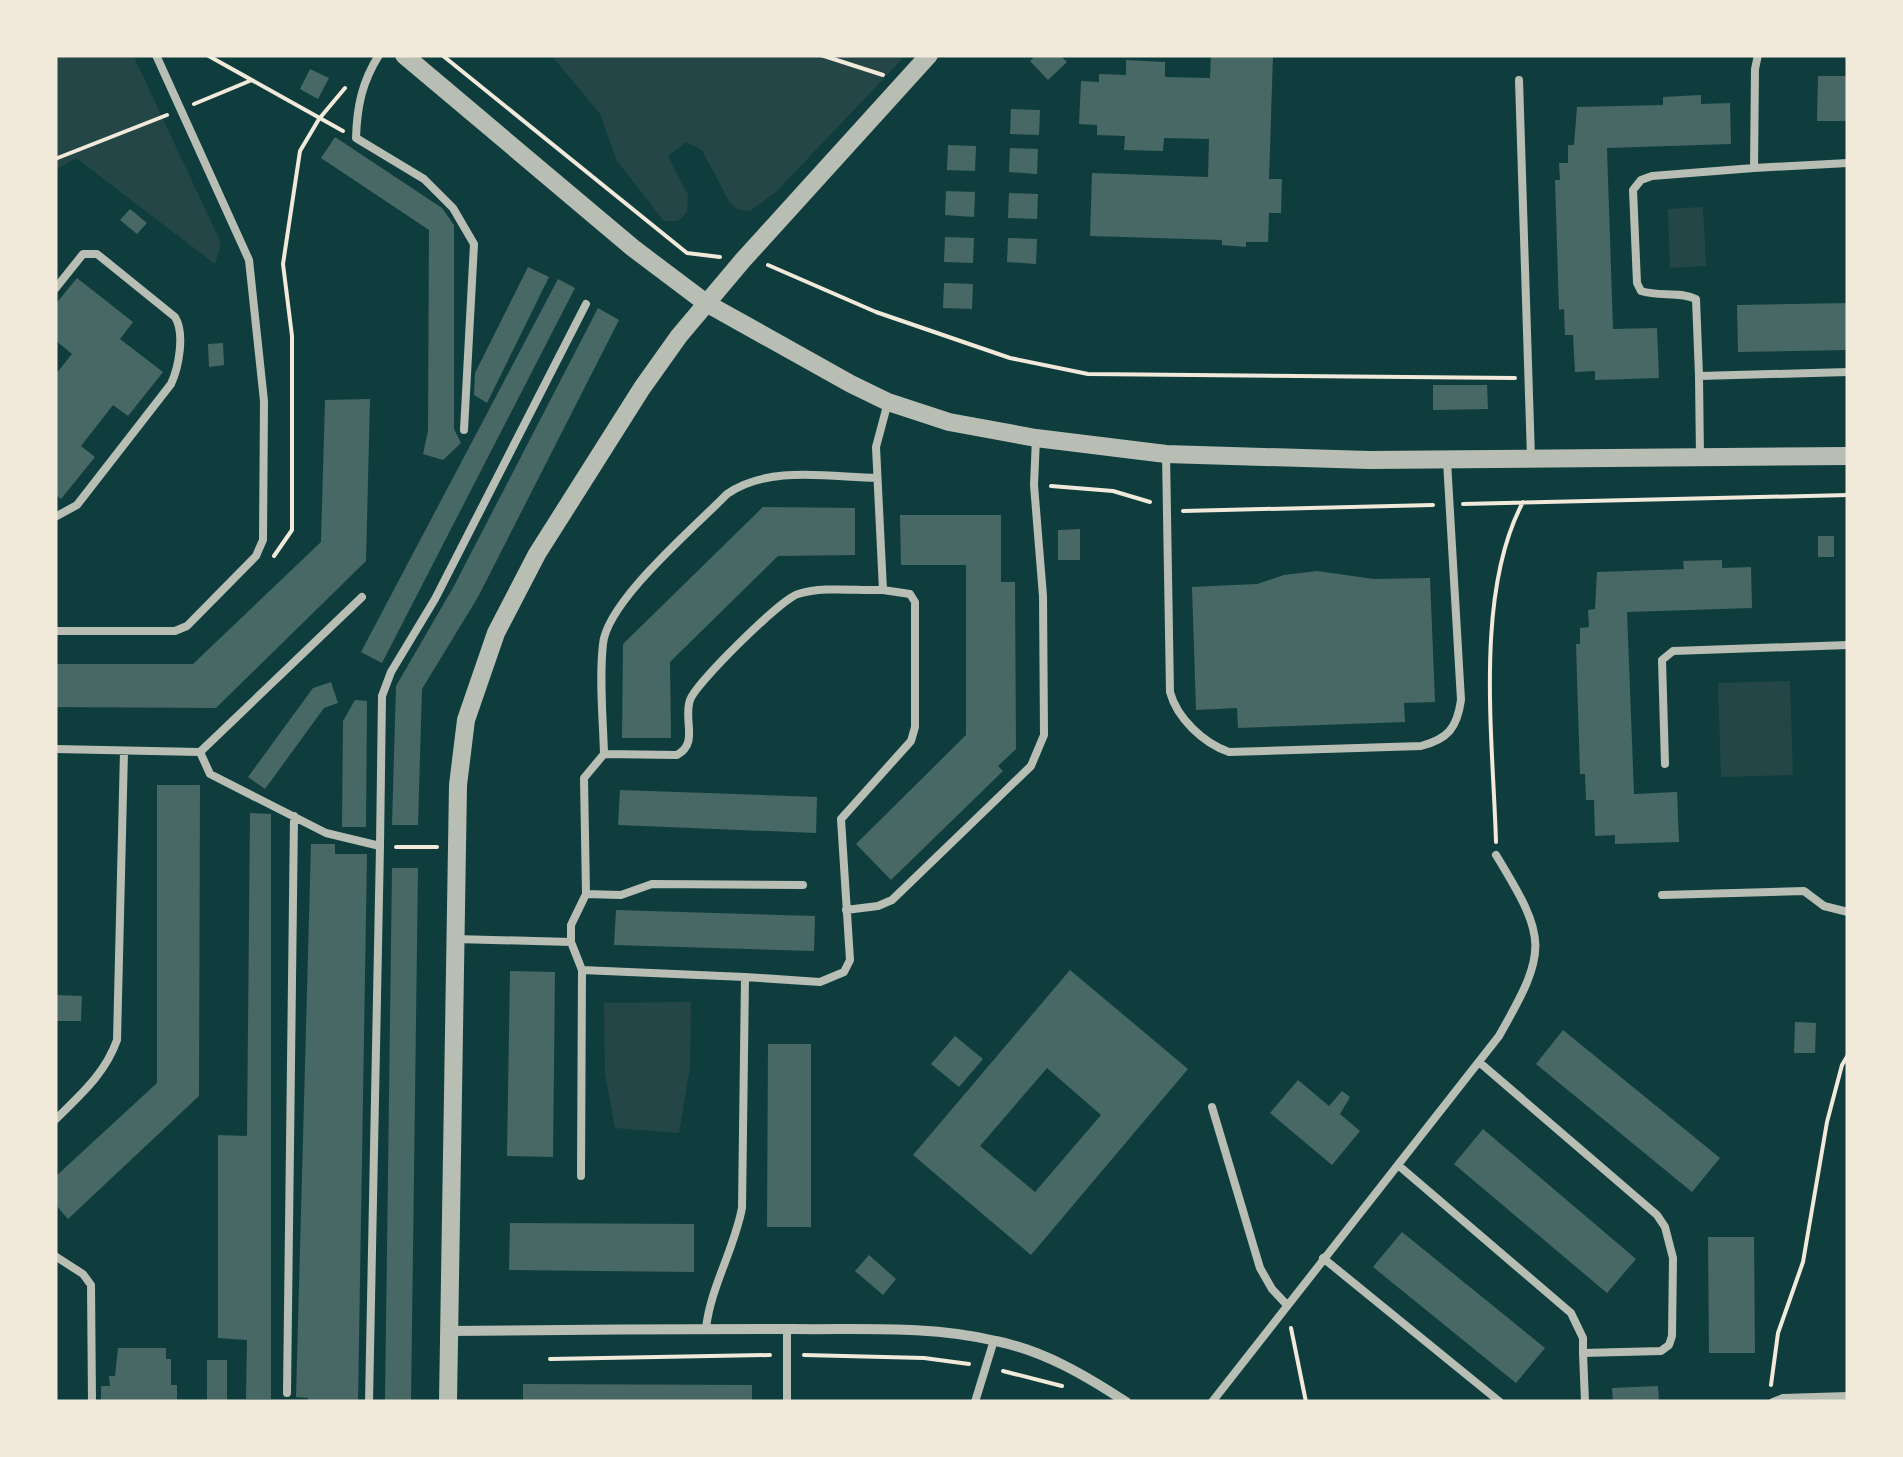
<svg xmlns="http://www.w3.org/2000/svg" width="1903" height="1457" viewBox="0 0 1903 1457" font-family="'Open Sans',sans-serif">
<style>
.green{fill:#244646}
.building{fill:#486865;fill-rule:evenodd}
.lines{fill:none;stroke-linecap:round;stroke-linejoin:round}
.path{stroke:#f1e9da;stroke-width:4}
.service{stroke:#b8beb3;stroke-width:8}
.minor{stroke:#b8beb3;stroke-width:10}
.tertiary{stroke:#b8beb3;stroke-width:18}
</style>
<rect width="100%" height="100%" fill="#0f3d3e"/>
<path class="green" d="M 55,55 L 133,55 L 221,243 L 215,264 L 76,158 L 55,170 Z
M 551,55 L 906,55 L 776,192 L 750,211 L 737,209 L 730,203 L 702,150 L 686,142 L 668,156 L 688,195 L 687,212 L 678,221 L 664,221 L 617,161 L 600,114 Z
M 1703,207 L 1706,266 L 1670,268 L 1668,209 Z
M 1790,681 L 1793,775 L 1721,777 L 1718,683 Z
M 691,1002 L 690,1067 L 679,1133 L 615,1128 L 605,1073 L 604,1003 Z"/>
<path class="building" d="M 1036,55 L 1060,55 L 1067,62 L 1048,80 L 1030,61 Z
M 1211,55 L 1273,55 L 1269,179 L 1282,179 L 1281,213 L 1269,213 L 1268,242 L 1246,242 L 1246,247 L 1222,245 L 1222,240 L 1090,236 L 1092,173 L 1208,177 L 1209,139 L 1164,138 L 1163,151 L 1124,150 L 1125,136 L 1097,135 L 1097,125 L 1079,124 L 1081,81 L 1099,82 L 1099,74 L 1126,75 L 1126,60 L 1165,62 L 1165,77 L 1210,78 Z
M 310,69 L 329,78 L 318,99 L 300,89 Z
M 1818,76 L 1848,76 L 1848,121 L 1817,121 Z
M 1701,95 L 1701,104 L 1730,103 L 1731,144 L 1607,148 L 1613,329 L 1657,328 L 1659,378 L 1595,380 L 1595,371 L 1575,372 L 1573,335 L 1565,335 L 1564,309 L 1559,310 L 1555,180 L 1560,180 L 1559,163 L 1568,163 L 1568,145 L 1574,145 L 1577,107 L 1663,105 L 1663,97 Z
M 1011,109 L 1040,110 L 1039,135 L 1010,134 Z
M 335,137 L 442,208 L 454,225 L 454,429 L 461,443 L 443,460 L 423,454 L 428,431 L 429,230 L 321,158 Z
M 948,145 L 976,146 L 975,171 L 947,170 Z
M 1010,148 L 1038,149 L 1037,174 L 1009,172 Z
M 946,191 L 975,192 L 974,217 L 945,215 Z
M 1009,193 L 1038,194 L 1037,219 L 1008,218 Z
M 130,209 L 147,223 L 137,234 L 120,220 Z
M 945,237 L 974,238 L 973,263 L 944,262 Z
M 1008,238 L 1037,239 L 1036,264 L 1007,262 Z
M 528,267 L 549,277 L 487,403 L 474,395 L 475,373 Z
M 77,278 L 133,322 L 120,339 L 163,372 L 128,416 L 113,405 L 81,446 L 95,457 L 61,499 L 55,494 L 55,375 L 72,354 L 55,340 L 55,305 Z
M 558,279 L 575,288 L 382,663 L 361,652 Z
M 944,283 L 973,284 L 972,309 L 943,308 Z
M 1848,303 L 1848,350 L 1738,352 L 1737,305 Z
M 598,308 L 619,320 L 478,597 L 422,689 L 418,825 L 392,825 L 396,686 L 454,586 Z
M 223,343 L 224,365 L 209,367 L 208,344 Z
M 1433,385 L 1487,385 L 1488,409 L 1433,410 Z
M 370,399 L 366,561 L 216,708 L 55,707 L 55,664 L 193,664 L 321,542 L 325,400 Z
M 763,507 L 855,508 L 855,555 L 778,556 L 670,662 L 671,738 L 622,738 L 623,644 Z
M 900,515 L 1001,515 L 1001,582 L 1015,582 L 1016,749 L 998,766 L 1003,771 L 891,880 L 856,844 L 966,735 L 966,565 L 901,565 Z
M 1080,529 L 1080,560 L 1058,560 L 1058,530 Z
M 1818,536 L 1834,536 L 1834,557 L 1818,557 Z
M 1722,560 L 1722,568 L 1751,567 L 1752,608 L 1627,612 L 1634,794 L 1677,792 L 1679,842 L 1615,844 L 1615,835 L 1595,836 L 1594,800 L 1586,800 L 1585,774 L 1580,774 L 1576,644 L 1580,644 L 1580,628 L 1589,627 L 1588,610 L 1595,609 L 1597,572 L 1684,569 L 1683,561 Z
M 1317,571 L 1374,579 L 1430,578 L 1435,702 L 1404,703 L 1405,722 L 1238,728 L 1237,708 L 1196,710 L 1192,587 L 1257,584 L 1284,575 Z
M 331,682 L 338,703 L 324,708 L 265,789 L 248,777 L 313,688 Z
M 355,700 L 367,701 L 366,827 L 342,827 L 343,721 Z
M 157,785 L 200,785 L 199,1096 L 68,1219 L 55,1204 L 55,1177 L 157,1083 Z
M 620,790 L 817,797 L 816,833 L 618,825 Z
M 250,813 L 271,814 L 271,1399 L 246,1399 L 247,1340 L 218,1338 L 218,1135 L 247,1136 Z
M 311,844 L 335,844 L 335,854 L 367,854 L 358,1402 L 308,1402 L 308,1398 L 296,1397 Z
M 392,868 L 418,868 L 411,1402 L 385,1402 Z
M 616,910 L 815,916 L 814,951 L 614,945 Z
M 1070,970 L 1188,1069 L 1031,1255 L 913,1155 ZM 1047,1068 L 1101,1115 L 1035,1192 L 980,1146 Z
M 510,971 L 555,972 L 553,1157 L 507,1156 Z
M 56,995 L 82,996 L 81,1021 L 55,1021 Z
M 1795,1022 L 1816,1023 L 1815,1053 L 1794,1053 Z
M 1563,1030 L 1720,1158 L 1692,1192 L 1536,1064 Z
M 955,1036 L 983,1059 L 959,1087 L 931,1064 Z
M 768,1044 L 811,1044 L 811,1227 L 767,1227 Z
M 1298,1080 L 1329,1106 L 1342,1091 L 1350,1097 L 1340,1114 L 1360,1131 L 1332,1165 L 1270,1113 Z
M 1483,1129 L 1636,1259 L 1607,1293 L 1454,1164 Z
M 510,1223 L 694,1224 L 694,1272 L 509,1270 Z
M 1402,1232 L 1545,1348 L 1516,1383 L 1373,1267 Z
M 1708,1237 L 1754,1237 L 1755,1353 L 1709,1353 Z
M 869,1255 L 896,1279 L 883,1295 L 855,1271 Z
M 118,1348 L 166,1348 L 166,1359 L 171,1359 L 171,1385 L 177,1385 L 177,1402 L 101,1402 L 101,1386 L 110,1386 L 109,1376 L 115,1376 Z
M 207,1360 L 227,1360 L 227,1402 L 207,1402 Z
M 523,1384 L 752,1385 L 752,1402 L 523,1402 Z
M 1658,1386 L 1659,1402 L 1613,1402 L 1612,1388 Z"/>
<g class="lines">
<path class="path" d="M 207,55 L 343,131
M 442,55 L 687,253 L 720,257
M 821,55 L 883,75
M 194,104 L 252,80
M 55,159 L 167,115
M 768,265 L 876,312 L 1010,358 L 1088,374 L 1515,378
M 1051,486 L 1113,491 L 1150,502
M 1463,504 L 1848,495
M 1183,511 L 1433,505
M 274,556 L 292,530 L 292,336 L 283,264 L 300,151 L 319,119 L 345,88
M 1496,842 C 1493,739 1474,594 1523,502
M 396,847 L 437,847
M 1291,1328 L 1306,1402
M 804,1355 L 924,1358 L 969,1364
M 550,1359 L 770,1355
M 1003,1371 L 1062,1386
M 1771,1385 L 1778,1333 L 1803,1262 L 1827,1122 L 1842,1065 L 1848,1055"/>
<path class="service" d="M 379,55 C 362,82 357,106 356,138 L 424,179 L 453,208 L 474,244 L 464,430
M 1519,80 L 1531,458
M 1754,168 L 1848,163
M 55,289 L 83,254 L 97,254 L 175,317 C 185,333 179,367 171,384 L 77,505 L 55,517
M 1699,376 L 1696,299 C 1679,291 1659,297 1641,291 L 1637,283 L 1633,190 L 1641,180 L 1652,176 L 1754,168 L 1755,69 L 1758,55
M 1166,454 L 1170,692 C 1177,718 1203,743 1229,752 L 1421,746 C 1448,739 1457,728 1461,700 L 1447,461
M 1700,458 L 1699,376 L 1848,372
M 877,478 C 829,477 768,465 727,494 C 695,527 607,601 603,644 C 599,679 603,718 604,754 L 677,755 C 699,743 683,721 690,700 C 696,683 781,599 798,594 C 823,586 857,591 883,590
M 55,631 L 175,631 L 187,626 L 256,556 L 263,540 L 264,401 L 249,260 L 156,55
M 55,749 L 200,752 L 362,597
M 200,752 L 210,774 L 326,833 L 380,846 L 369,1402
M 1665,764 L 1662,660 L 1673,651 L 1848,645
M 380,846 L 382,696 L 391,672 L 435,599 L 586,304
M 586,894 L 621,895 L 652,884 L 803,885
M 1662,895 L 1804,891 L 1824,906 L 1848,912
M 846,910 L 878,906 L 892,900 L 1031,766 L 1044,735 L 1043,596 L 1034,485 L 1036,438
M 456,939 L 571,942 L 582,970 L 745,977 L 742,1208 C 734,1250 711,1286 706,1328
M 571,942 L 571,925 L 586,894 L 584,778 L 604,754
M 745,977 L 820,982 L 844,972 L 850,960 L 841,819 L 911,741 L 915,727 L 915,602 L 910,594 L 883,590 L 876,447 L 888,402
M 1479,1062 L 1657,1215 L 1665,1227 L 1673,1258 L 1672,1336 L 1669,1345 L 1661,1351 L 1583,1353 L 1585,1402
M 1212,1107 L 1260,1268 L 1272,1289 L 1286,1304
M 55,1120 C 80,1095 105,1074 117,1040 L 124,751
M 1398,1165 L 1571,1313 L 1583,1338 L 1583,1353
M 581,1176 L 582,970
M 55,1256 L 83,1274 L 91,1285 L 92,1402
M 1323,1258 L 1500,1402
M 787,1329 L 787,1402
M 287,1393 L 294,816
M 975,1402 L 994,1340
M 1212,1402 L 1499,1036 C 1548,950 1548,940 1496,855
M 1773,1402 L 1783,1398 L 1848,1396"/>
<path class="minor" d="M 447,1331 C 562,1330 676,1329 791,1329 C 858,1330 929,1325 996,1341 C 1044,1351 1085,1375 1126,1402"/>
<path class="tertiary" d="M 404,55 L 633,248 L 706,303 L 851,384 L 888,402 L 949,422 L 1036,438 L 1166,454 L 1369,460 L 1848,456
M 448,1402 L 458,785 L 466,720 L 496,633 L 537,554 L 642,388 L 679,336 L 743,260 L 929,55"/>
</g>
<rect width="1903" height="1457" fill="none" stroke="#f1e9da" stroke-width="115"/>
</svg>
